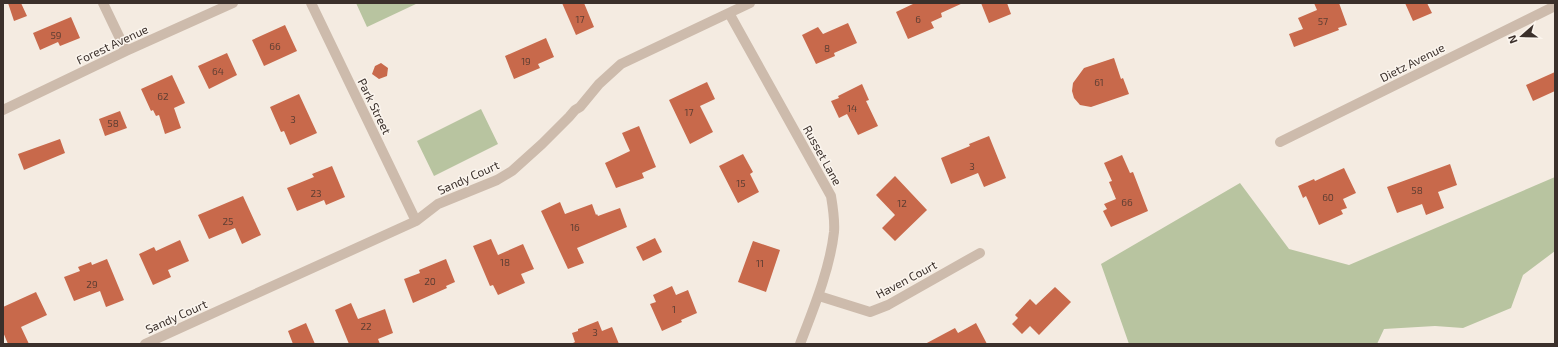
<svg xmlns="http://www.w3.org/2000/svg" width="1558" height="347" viewBox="0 0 1558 347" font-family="'Exo 2',sans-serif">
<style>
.green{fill:#b8c4a0}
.building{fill:#c8694b}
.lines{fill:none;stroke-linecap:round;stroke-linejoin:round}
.minor{stroke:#cdbbac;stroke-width:10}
.labels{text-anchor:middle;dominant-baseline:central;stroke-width:3;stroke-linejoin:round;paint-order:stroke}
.number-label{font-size:10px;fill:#5e3e33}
.street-label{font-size:12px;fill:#3b302b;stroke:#fbf5ee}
</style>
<rect width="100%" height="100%" fill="#f4ebe1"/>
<path class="green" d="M 356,3 L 418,3 L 367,27 Z
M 481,109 L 498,144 L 434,176 L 417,141 Z
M 1555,177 L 1555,251 L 1523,275 L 1511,308 L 1463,328 L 1435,326 L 1384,329 L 1377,344 L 1129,344 L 1101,264 L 1240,183 L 1289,249 L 1349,265 Z"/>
<path class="building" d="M 8,3 L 21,3 L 27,16 L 14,21 Z
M 562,3 L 584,3 L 594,27 L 576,35 Z
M 915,3 L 963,3 L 941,13 L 942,17 L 931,22 L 934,28 L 908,39 L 896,12 Z
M 981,3 L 1007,3 L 1011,14 L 989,23 Z
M 1314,3 L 1339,3 L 1347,25 L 1338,28 L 1339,30 L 1294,47 L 1289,34 L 1303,29 L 1298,18 L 1317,10 Z
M 1405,3 L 1427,3 L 1432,13 L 1413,21 Z
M 71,17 L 80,38 L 60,46 L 58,42 L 40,50 L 33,33 Z
M 848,23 L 857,43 L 834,53 L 835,56 L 816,64 L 802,35 L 818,27 L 823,34 Z
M 285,25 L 297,51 L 264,66 L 252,40 Z
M 546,38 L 554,57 L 538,64 L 540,68 L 514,79 L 505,56 Z
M 227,53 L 237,75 L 209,89 L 198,66 Z
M 1114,58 L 1121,79 L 1123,78 L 1129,94 L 1091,107 L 1080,105 L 1074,98 L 1072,91 L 1073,83 L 1084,68 Z
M 381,63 L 388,68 L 387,76 L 379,79 L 372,74 L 375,66 Z
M 1555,72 L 1555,91 L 1533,101 L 1526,85 Z
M 172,75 L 185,103 L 174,108 L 181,128 L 165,134 L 159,115 L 156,116 L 153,110 L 151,111 L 141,89 Z
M 707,82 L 715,99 L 700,106 L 713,132 L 690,144 L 669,100 Z
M 862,84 L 869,100 L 866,101 L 878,126 L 858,135 L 847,114 L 839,118 L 831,101 L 839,98 L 838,96 Z
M 299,94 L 317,133 L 290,145 L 284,131 L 281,132 L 270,107 Z
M 120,111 L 127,128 L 105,136 L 99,119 Z
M 639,126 L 656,167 L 642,173 L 644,178 L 616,188 L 605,163 L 630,151 L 622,133 Z
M 989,136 L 1006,178 L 984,187 L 978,173 L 951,184 L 941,158 L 970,146 L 969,144 Z
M 60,139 L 65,153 L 24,170 L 18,154 Z
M 743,154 L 753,172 L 750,174 L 759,192 L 738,203 L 719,166 Z
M 1122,155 L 1130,173 L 1133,172 L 1148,211 L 1111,227 L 1103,211 L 1107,209 L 1104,204 L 1116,199 L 1109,182 L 1112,181 L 1104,163 Z
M 1450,164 L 1457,185 L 1438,192 L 1444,208 L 1426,215 L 1422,204 L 1397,213 L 1387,187 Z
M 332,166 L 345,197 L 326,205 L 324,200 L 297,211 L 287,188 L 314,177 L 312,174 Z
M 1344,168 L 1356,193 L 1343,199 L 1347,208 L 1341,210 L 1343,214 L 1319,225 L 1306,196 L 1303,198 L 1298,186 L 1314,179 L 1315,181 Z
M 895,176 L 927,210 L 895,241 L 882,228 L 895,215 L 876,195 Z
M 243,196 L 261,235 L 242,244 L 235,228 L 209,239 L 198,215 Z
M 560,202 L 565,214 L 592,204 L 596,215 L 597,214 L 598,216 L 620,208 L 627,227 L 577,248 L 584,263 L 568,269 L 541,211 Z
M 655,238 L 662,252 L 643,261 L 636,247 Z
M 491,239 L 498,255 L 523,244 L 534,269 L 521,274 L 525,283 L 498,295 L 493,285 L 490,286 L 473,246 Z
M 180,240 L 189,261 L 168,270 L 171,277 L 153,285 L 139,254 L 154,247 L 156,251 Z
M 753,241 L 780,250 L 766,292 L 738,282 Z
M 107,259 L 124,300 L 106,307 L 100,291 L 74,301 L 64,277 L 80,271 L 78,267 L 91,262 L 92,265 Z
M 446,259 L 455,282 L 446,286 L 447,288 L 413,303 L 404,279 L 420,273 L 419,270 Z
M 672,286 L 676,295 L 688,290 L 697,313 L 681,320 L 682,322 L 662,331 L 650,304 L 656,302 L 653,295 Z
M 1055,287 L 1071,302 L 1039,335 L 1030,326 L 1022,334 L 1012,324 L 1018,318 L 1015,315 L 1030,299 L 1036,305 Z
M 36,292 L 47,315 L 21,327 L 29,344 L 8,344 L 3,332 L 3,307 Z
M 351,303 L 358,319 L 385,309 L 393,333 L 378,339 L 380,344 L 349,344 L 335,310 Z
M 598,321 L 602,331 L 612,327 L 619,344 L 571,344 L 575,342 L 572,333 L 578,331 L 578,329 Z
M 306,323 L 315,344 L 293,344 L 288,331 Z
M 976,323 L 987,344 L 925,344 L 955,328 L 958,333 Z"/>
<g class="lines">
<path class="minor" d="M 103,3 L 126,51
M 311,3 L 416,221
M 729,13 L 831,196 C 833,208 835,220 834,232 C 830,269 813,310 800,344
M 3,110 L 126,51 L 233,3
M 1280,142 L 1555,6
M 819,296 L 870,312 L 888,305 L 980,253
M 145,344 L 416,221 L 438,204 L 497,180 L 512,171 L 542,144 L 569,117 L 575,110 L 580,107 L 599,84 L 621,64 L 750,3"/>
</g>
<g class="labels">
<g class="number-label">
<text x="580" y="19">17</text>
<text x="918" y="19">6</text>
<text x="1323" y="21">57</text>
<text x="56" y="35">59</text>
<text x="275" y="46">66</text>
<text x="827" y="48">8</text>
<text x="526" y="61">19</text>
<text x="218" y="71">64</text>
<text x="1099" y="82">61</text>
<text x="163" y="96">62</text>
<text x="852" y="108">14</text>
<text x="689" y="112">17</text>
<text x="293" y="119">3</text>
<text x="113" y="123">58</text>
<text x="972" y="166">3</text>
<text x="741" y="183">15</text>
<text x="1417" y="190">58</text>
<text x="316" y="193">23</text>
<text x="1328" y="197">60</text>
<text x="1127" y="202">66</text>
<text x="902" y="203">12</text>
<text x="228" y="221">25</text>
<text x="575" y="227">16</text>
<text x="505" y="262">18</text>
<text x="760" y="263">11</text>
<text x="430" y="281">20</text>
<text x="92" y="284">29</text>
<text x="674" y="309">1</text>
<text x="366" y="326">22</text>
<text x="595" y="332">3</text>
</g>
<g class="street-label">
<text transform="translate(112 44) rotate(-25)">Forest Avenue</text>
<text transform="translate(1412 62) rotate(-27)">Dietz Avenue</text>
<text transform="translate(375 106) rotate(64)">Park Street</text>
<text transform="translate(823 155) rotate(61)">Russet Lane</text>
<text transform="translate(468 177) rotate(-24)">Sandy Court</text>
<text transform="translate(906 279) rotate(-28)">Haven Court</text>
<text transform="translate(176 316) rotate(-24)">Sandy Court</text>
</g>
</g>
<rect width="1558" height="347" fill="none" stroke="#3b302b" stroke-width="8"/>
<g transform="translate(1522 36) rotate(250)" stroke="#fbf5ee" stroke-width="3" paint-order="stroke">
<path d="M0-3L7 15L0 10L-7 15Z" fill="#3b302b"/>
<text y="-6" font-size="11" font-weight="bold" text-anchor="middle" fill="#3b302b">N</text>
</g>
</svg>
